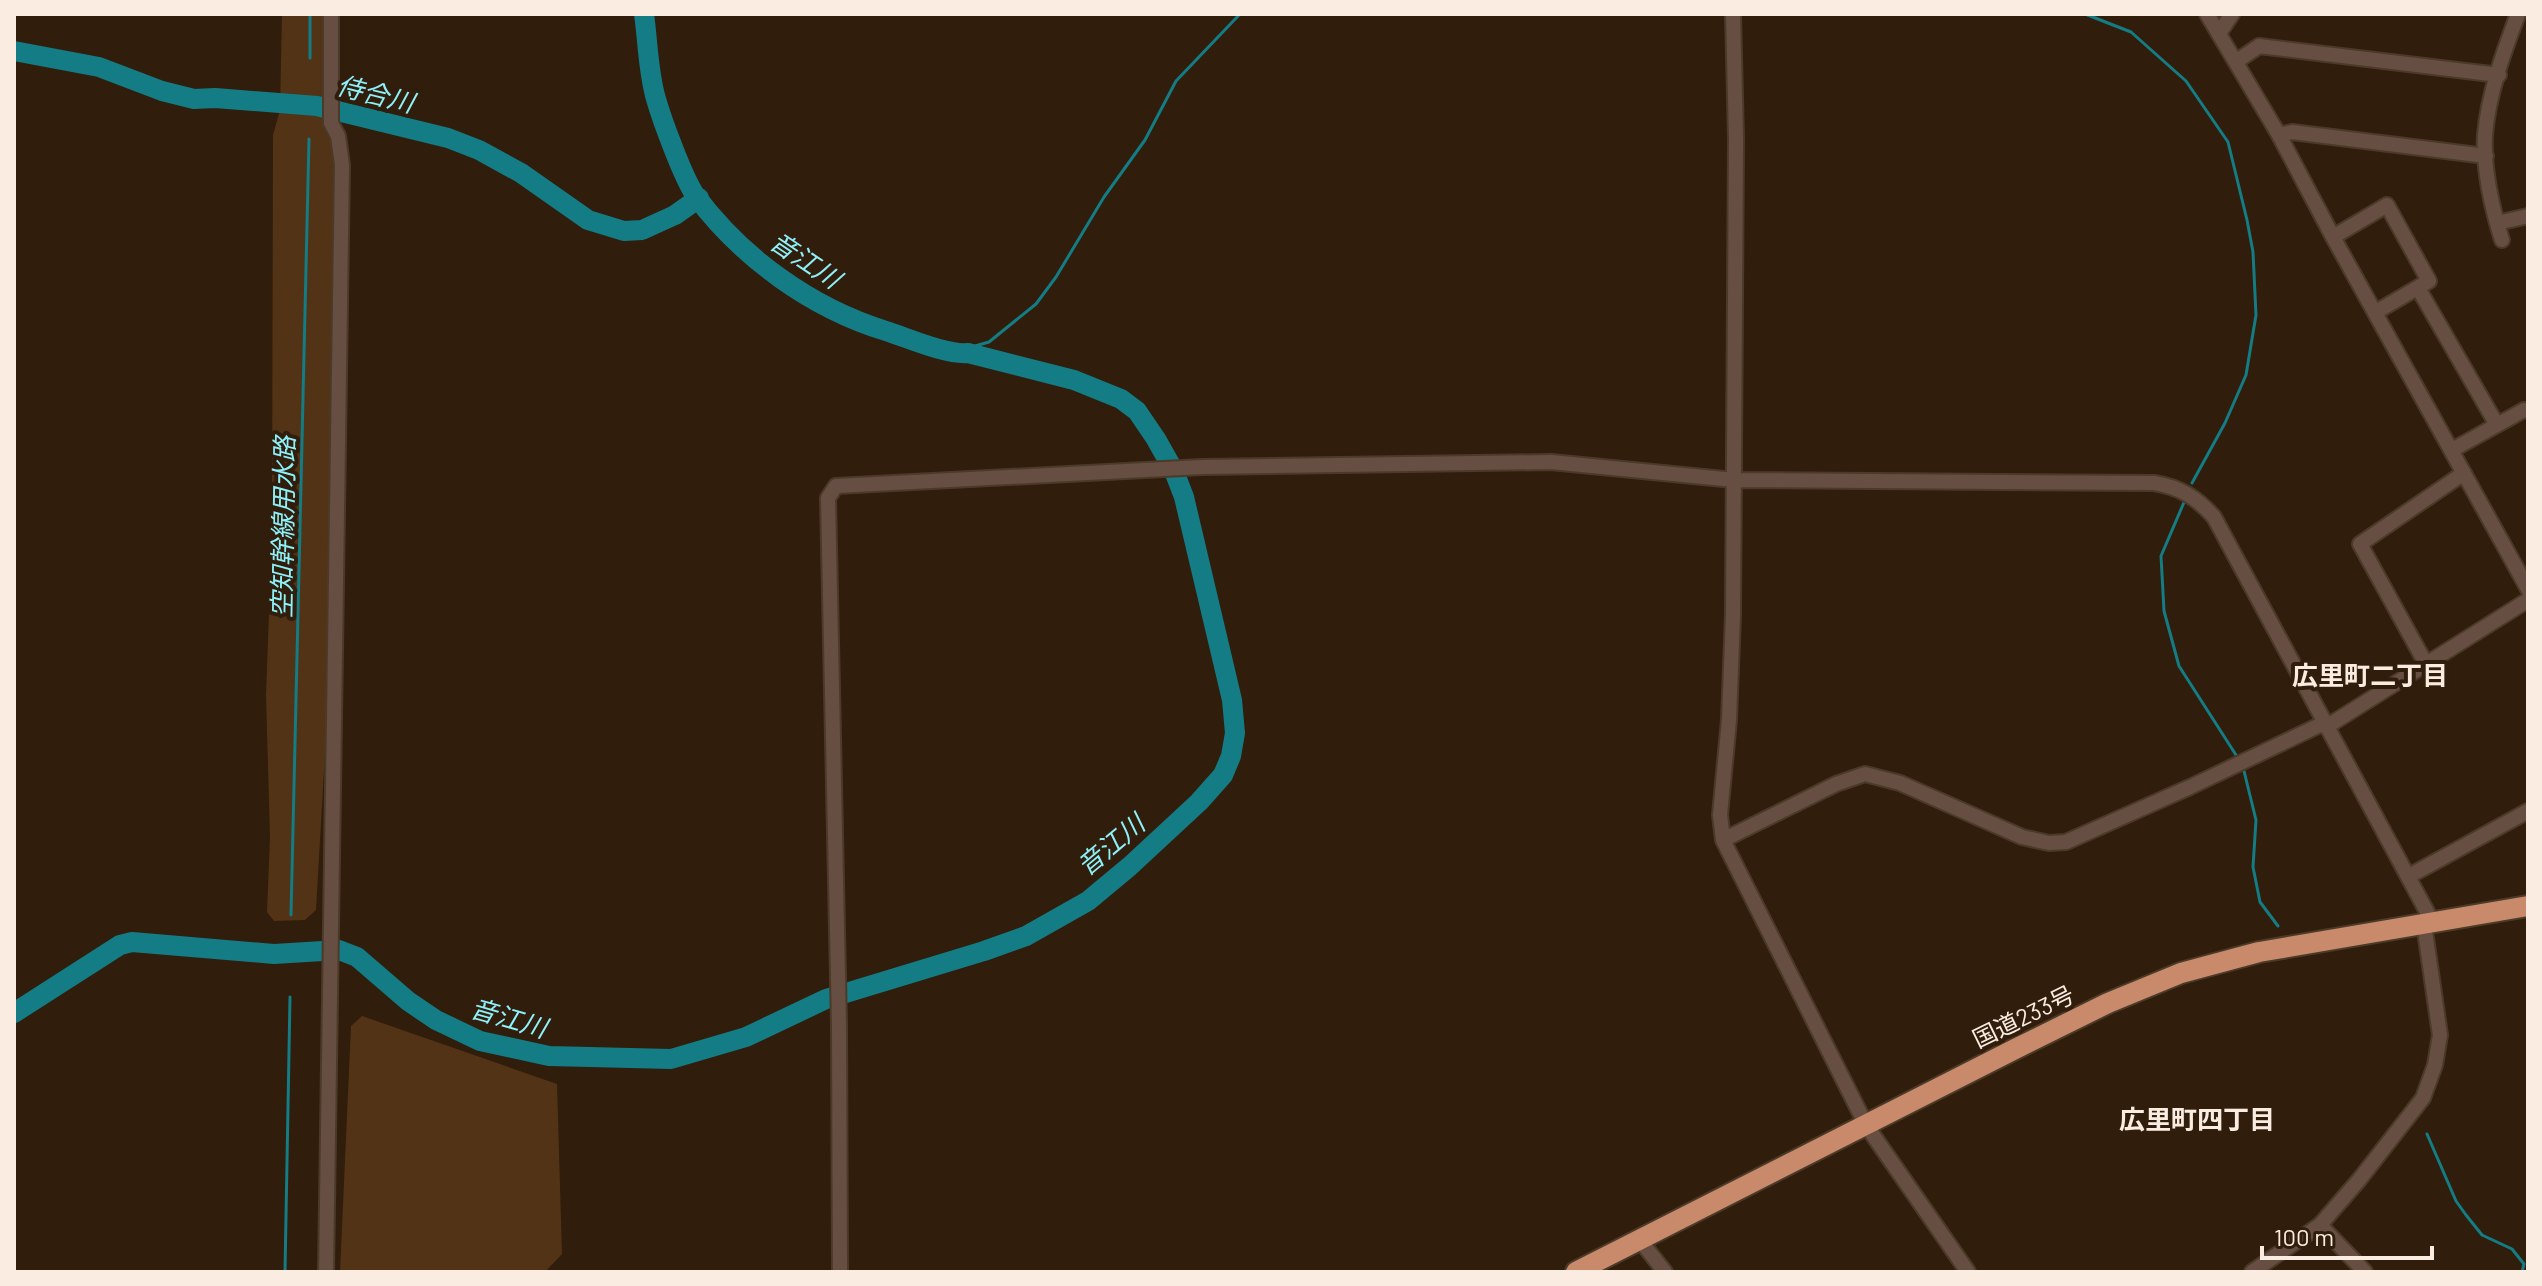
<svg xmlns="http://www.w3.org/2000/svg" width="2542" height="1286" viewBox="0 0 2542 1286" font-family="Barlow,'Noto Sans JP',sans-serif">
<style>
.grass{fill:#523316}
.lines{fill:none;stroke-linecap:round;stroke-linejoin:round}
.stream{stroke:#137c84;stroke-width:3}
.river{stroke:#137c84;stroke-width:20}
.minor-casing{stroke:#4c3a29;stroke-width:18}
.highway-casing{stroke:#4c3a29;stroke-width:24}
.minor{stroke:#674e42;stroke-width:14}
.highway{stroke:#c88a6b;stroke-width:20}
.labels{text-anchor:middle;dominant-baseline:central;stroke-width:8;stroke-linejoin:round;paint-order:stroke}
.street-label{font-size:24px;fill:#faece1;stroke:#301d0b}
.water-label{font-size:26px;font-style:italic;fill:#8ef1fa;stroke:#301d0b}
.neighbourhood-label{font-size:26px;font-weight:bold;fill:#faece1;stroke:#301d0b}
</style>
<rect width="100%" height="100%" fill="#301d0b"/>
<path class="grass" d="M 282,14 L 331,14 L 338,136 L 339,509 L 316,910 L 305,920 L 274,921 L 267,912 L 270,837 L 266,695 L 272,529 L 273,135 L 280,110 Z
M 362,1016 L 557,1084 L 562,1254 L 545,1272 L 340,1272 L 351,1026 Z"/>
<g class="lines">
<path class="stream" d="M 2085,14 L 2131,32 L 2186,81 L 2228,142 L 2247,220 L 2253,252 L 2256,315 L 2246,375 L 2225,423 L 2192,483
M 310,58 L 310,14
M 968,353 L 975,346 L 989,342 L 1036,304 L 1056,277 L 1104,197 L 1145,140 L 1176,81 L 1240,14
M 2185,500 L 2161,556 L 2164,611 L 2179,666 L 2236,755
M 2244,771 L 2256,820 L 2253,867 L 2260,902 L 2278,926
M 291,915 L 309,139
M 2427,1134 L 2456,1201 L 2466,1215 L 2482,1235 L 2512,1249 L 2524,1264 L 2522,1272
M 285,1272 L 290,997"/>
<path class="river" d="M 14,51 L 99,67 L 162,91 L 194,99 L 215,98 L 317,106 L 448,138 L 479,150 L 521,173 L 588,220 L 624,231 L 642,230 L 675,215 L 699,198
M 14,1013 L 120,945 L 132,942 L 274,954 L 339,950 L 357,957 L 408,1001 L 436,1020 L 480,1041 L 549,1056 L 671,1059 L 746,1037 L 826,999 L 984,951 L 1026,936 L 1088,901 L 1130,866 L 1199,802 L 1223,775 L 1231,756 L 1235,733 L 1232,700 L 1184,497 L 1174,471 L 1156,439 L 1137,411 L 1121,399 L 1074,380 L 968,353 C 946,355 908,338 886,331 C 811,308 742,258 695,195 C 683,177 662,120 656,99 C 648,72 648,42 644,14"/>
<g class="minor-casing">
<path id="minor" d="M 1733,14 L 1736,139 L 1733,615 L 1729,720 L 1720,815 L 1723,840 L 1866,1125 L 1968,1272
M 2207,14 L 2279,135 L 2333,237 L 2528,589
M 2220,32 L 2232,14
M 2237,61 L 2259,46 L 2499,75
M 2279,135 L 2292,132 L 2486,156
M 2497,223 L 2528,216
M 2333,237 L 2387,205 L 2429,281 L 2376,312
M 2502,240 C 2492,209 2483,168 2485,135 C 2488,95 2504,51 2518,14
M 2418,288 L 2497,425 L 2452,450
M 2497,425 L 2524,410
M 2426,664 L 2360,544 L 2464,473
M 2326,727 L 2528,600
M 1723,840 L 1836,784 L 1865,774 L 1900,783 L 2022,837 L 2049,843 L 2066,842 L 2190,787 L 2324,723
M 2409,876 L 2528,811
M 2320,1225 L 2365,1272
M 1639,1239 L 1665,1272
M 326,1272 L 342,165 L 338,136 L 331,123 L 331,14
M 840,1272 L 839,1025 L 828,498 L 836,486 L 1202,467 L 1551,462 L 1734,480 L 2154,483 C 2180,487 2197,498 2214,517 L 2433,923
M 2252,1272 L 2320,1225 L 2359,1180 L 2423,1098 L 2435,1065 L 2440,1035 L 2424,924"/>
</g>
<g class="highway-casing">
<path id="highway" d="M 1576,1272 L 2017,1048 L 2108,1003 L 2181,973 L 2259,952 L 2528,906"/>
</g>
<use href="#minor" class="minor"/>
<use href="#highway" class="highway"/>
</g>
<g class="labels">
<g class="street-label">
<text transform="translate(2023 1016) rotate(-26)">国道233号</text>
</g>
<g class="water-label">
<text transform="translate(376 93) rotate(14)">侍合川</text>
<text transform="translate(806 259) rotate(34)">音江川</text>
<text transform="translate(282 527) rotate(-89)">空知幹線用水路</text>
<text transform="translate(1110 844) rotate(-40)">音江川</text>
<text transform="translate(509 1017) rotate(16)">音江川</text>
</g>
<g class="neighbourhood-label">
<text x="2370" y="674">広里町二丁目</text>
<text x="2197" y="1118">広里町四丁目</text>
</g>
</g>
<rect width="2542" height="1286" fill="none" stroke="#faece1" stroke-width="32"/>
<path d="M2262 1246v12h170v-12" fill="none" stroke="#faece1" stroke-width="4"/>
<text x="2274" y="1246" font-size="24" fill="#faece1" stroke="#301d0b" stroke-width="6" paint-order="stroke">100 m</text>
</svg>
